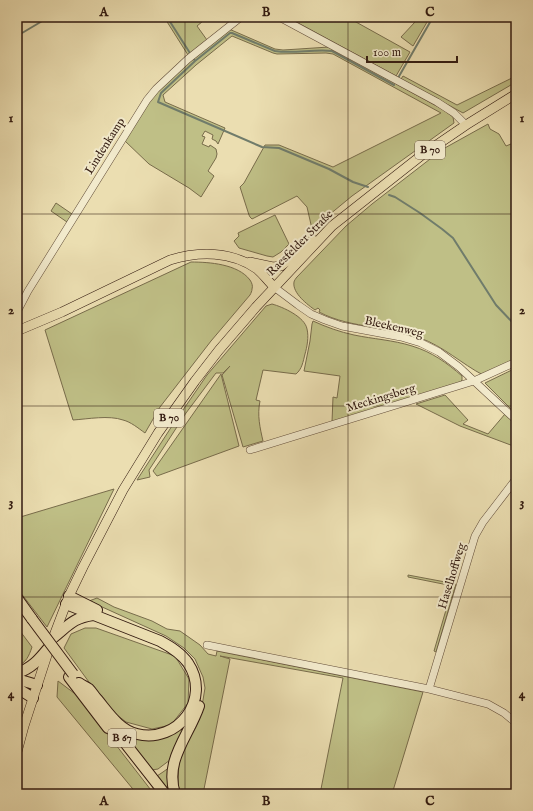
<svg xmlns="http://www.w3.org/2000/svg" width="533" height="811" viewBox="0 0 533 811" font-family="'IM FELL English',serif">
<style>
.green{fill:#bfbf86;stroke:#786c4b}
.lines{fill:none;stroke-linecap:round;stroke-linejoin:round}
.stream{stroke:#707c6b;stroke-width:2}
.minor-casing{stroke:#604b38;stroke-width:8}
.major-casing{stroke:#321a10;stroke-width:10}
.highway-casing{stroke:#321a10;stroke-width:12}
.minor{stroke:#f2eacc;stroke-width:7}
.major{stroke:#ebdeb1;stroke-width:9}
.highway{stroke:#ebdeb1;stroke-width:10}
.highway-bridge-casing{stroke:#321a10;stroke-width:12;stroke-linecap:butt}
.highway-bridge{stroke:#ebdeb1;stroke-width:10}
.grid{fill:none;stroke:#321a10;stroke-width:1;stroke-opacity:0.55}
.labels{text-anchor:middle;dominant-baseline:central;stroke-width:4;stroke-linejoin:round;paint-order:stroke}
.shield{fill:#f2eacc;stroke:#6c5848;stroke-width:1}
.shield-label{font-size:11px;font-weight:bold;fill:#321a10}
.street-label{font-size:12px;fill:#321a10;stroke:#f2eacc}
.neatline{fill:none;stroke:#321a10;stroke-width:1.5}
.grid-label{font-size:13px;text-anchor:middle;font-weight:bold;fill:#321a10}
</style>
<rect width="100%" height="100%" fill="#ebdeb1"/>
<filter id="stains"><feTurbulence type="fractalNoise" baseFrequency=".005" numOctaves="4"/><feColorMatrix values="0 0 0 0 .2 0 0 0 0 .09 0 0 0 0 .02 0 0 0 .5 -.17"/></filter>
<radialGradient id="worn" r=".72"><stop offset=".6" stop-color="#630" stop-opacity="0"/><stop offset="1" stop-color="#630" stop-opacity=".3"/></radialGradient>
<path class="green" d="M 164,17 L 208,17 L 197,26 L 207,40 L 188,55 Z
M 287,17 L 347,17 L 410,52 L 396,76 Z
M 408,17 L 430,17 L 413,46 L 401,37 L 415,22 Z
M 229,29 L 275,49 L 283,50 L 299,49 L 329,47 L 442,109 L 453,117 L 454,123 L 352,196 L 312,229 L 307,207 L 297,196 L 252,219 L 250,217 L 249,215 L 240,187 L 244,183 L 265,145 L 279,145 L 333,167 L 441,113 L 333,54 L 326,53 L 277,54 L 273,53 L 232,36 L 196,65 L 163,95 L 165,102 L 225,128 L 218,144 L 216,141 L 212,139 L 213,135 L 205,131 L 202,136 L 205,137 L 202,144 L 209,147 L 210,145 L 216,149 L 217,154 L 216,158 L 208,171 L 214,176 L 201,197 L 189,188 L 149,164 L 125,141 C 133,128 140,113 149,101 C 171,74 202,51 229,29 Z
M 403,76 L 457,105 L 516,76 L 516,82 L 463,113 L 401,79 Z
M 488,124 L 490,129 L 499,134 L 506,146 L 516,142 L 516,360 L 483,375 C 462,364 443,346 420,338 C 404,333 388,330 372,327 C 354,324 336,321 319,312 L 320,310 L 318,308 L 315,310 C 308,305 292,293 294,282 C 294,281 296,278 297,277 L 346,226 L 372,204 L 443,149 Z
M 56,203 L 72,214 L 67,222 L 51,211 Z
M 275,215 L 289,244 L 281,252 L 273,257 L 267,256 L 239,248 L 234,241 L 239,236 L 238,233 Z
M 191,262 C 209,262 238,264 250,280 C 252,283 253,286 252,289 C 252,291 251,293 250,295 L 211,341 L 160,407 L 145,433 C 138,428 131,422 123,420 C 109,415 88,419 73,420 L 45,330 Z
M 272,304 C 283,307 305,317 307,329 C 309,337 307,347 305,354 C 303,362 302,369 296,374 L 263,370 L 256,400 L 260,401 C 257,415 260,428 263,441 L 243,447 L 222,375 L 230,366 L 223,373 L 216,373 L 186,413 L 149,470 L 150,477 L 137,480 L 172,426 L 207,375 L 266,306 Z
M 313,321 C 326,327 340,332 354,335 C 373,339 393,340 412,346 C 432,352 447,363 462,376 L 462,380 L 460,383 L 332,422 L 333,397 L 337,398 L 340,376 L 304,371 L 310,341 L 312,324 Z
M 516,368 L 516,414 L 485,383 Z
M 221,374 L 239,446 L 157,476 L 153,471 Z
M 445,395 L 468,420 L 463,424 L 488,434 L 505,414 L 516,424 L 516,447 L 460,426 L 416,404 Z
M 114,489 L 47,627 L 17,588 L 17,518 Z
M 408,575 L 456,584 L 436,652 L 434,651 L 453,586 L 408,577 Z
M 97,598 L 114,607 L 152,621 L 167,629 L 180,631 L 200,645 L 208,654 L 216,656 L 217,651 L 423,692 L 392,794 L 320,794 L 343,678 L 220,656 L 230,659 L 203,794 L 181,794 L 178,785 L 179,759 L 197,724 L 202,706 L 205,688 L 203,677 L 195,659 L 184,648 L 166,636 L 89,601 Z
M 17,627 L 32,647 C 29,656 26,663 17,666 Z
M 85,628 L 96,628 L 175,656 L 189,679 L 188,703 L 171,725 L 152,729 L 126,722 L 108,708 L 64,648 L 71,634 Z
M 58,681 L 78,696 L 154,794 L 137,794 L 57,697 Z
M 191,716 L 170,760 L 158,769 L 152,770 L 120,729 L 142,738 Z
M 170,767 L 171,794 L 157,776 L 163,772 Z"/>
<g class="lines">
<path class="stream" d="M 167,17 L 195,61 L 230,33 L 232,33 L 275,51 C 293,54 313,49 332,51 L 394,85
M 17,36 L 49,17
M 195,61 L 161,93 L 158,102 L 262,147 L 279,148 L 329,169 L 353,182 L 368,187
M 398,78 L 433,17
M 389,195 L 395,197 L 420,213 L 442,229 L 453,238 L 496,305 L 516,326"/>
<g class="minor-casing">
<path id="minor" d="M 279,17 L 437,102 L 454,113 L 466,125
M 274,287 L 298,305 L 311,314 L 325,320 L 342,326 L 401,337 L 421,343 L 439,352 L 459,367 L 516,420
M 17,312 L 28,291 L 147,100 L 156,89 L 188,59 L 241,17
M 250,450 L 474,381 L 516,362
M 207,645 L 429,689 L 488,704 L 504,713 L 516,723
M 429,689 L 475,536 L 483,522 L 516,479"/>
</g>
<g class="major-casing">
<path id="major" d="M 250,262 L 273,267 L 281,266 L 313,240
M 17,331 L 62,312 L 170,260 C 199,251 231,251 257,269 C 263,274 268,281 274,287
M 17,752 L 24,726 L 50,646 L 69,596 L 83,567 L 123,490 L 158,433 L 195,381 L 219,350 L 256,307 L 332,226 L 422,155 L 466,125 L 516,94"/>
</g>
<g class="highway-casing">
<path id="highway" d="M 69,596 L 97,610
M 17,598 L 32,619
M 66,604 L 160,641 C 171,647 181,653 188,663 C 212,699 178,744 137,734 C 119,730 108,712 97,699 C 94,696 92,692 89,689 C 86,687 82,685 79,683
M 54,637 C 69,625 73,618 93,615
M 17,673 C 33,668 40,658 50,646
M 69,677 L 108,728
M 17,679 L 37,685
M 17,688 L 33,698
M 107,720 L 165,794
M 175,794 C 164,760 189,736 199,706"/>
</g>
<use href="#minor" class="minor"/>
<use href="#major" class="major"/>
<use href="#highway" class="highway"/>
<g class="highway-bridge-casing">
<path id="highway-bridge" d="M 32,619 L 73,674"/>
</g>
<use href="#highway-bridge" class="highway-bridge"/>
</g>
<path class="grid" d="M 185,17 L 185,794M 348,17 L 348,794M 17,214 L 516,214M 17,406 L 516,406M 17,597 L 516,597"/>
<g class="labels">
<g class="shield">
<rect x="415" y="141" width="30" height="18" rx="3"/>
<rect x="154" y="409" width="30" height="18" rx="3"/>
<rect x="108" y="729" width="28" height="18" rx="3"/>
</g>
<g class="shield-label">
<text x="430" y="150">B 70</text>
<text x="169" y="418">B 70</text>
<text x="122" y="738">B 67</text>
</g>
<g class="street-label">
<text transform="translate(105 146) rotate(-58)">Lindenkamp</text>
<text transform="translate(300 243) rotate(-45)">Raesfelder Straße</text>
<text transform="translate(394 327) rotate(13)">Bleekenweg</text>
<text transform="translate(381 398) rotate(-17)">Meckingsberg</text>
<text transform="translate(452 576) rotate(-73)">Haselhoffweg</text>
</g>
</g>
<rect width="533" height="811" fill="none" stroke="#ebdeb1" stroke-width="44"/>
<path d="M367 56v6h90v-6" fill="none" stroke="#321a10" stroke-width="2"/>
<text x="373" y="56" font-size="12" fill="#321a10" stroke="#f2eacc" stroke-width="3" paint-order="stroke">100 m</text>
<rect x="22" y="22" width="489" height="767" class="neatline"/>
<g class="grid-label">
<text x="104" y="16">A</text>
<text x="266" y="16">B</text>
<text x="430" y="16">C</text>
<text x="11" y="122">1</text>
<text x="522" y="122">1</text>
<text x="11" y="314">2</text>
<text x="522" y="314">2</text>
<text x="11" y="506">3</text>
<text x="522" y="506">3</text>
<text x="11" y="698">4</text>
<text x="522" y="698">4</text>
<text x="104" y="805">A</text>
<text x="266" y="805">B</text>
<text x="430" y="805">C</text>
</g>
<rect width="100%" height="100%" filter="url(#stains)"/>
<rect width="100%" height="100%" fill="url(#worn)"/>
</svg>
